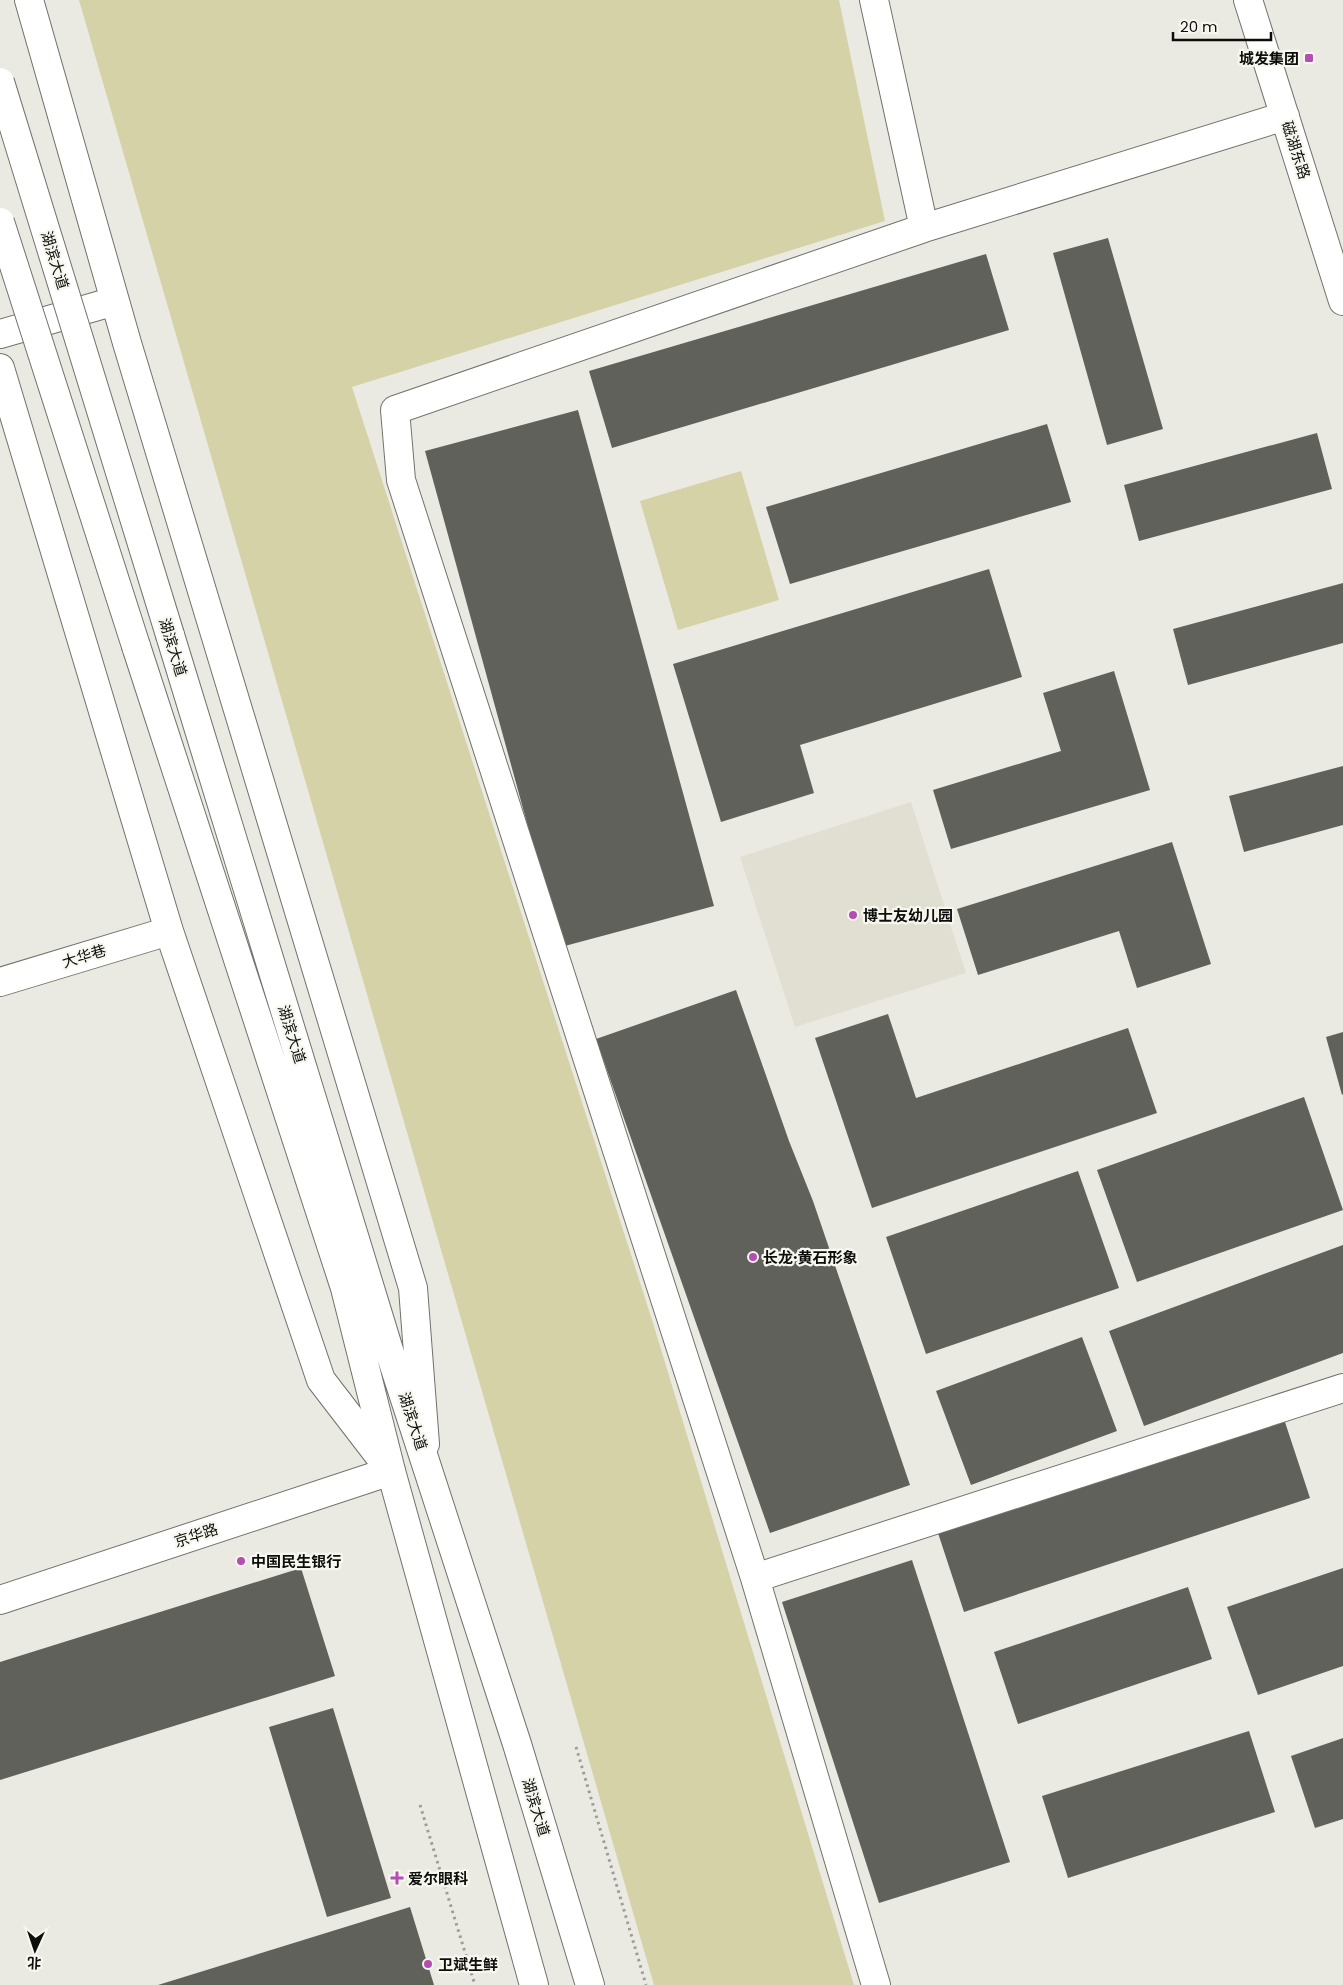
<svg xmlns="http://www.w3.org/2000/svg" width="1343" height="1985" viewBox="0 0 1343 1985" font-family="Poppins,'Noto Sans SC',sans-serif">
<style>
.built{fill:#e0dfd1}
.green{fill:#d5d2a8}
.building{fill:#61615b}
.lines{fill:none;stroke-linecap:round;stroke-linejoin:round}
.minor-casing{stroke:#72726c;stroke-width:30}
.major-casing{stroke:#72726c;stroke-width:30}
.path{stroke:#9d9d98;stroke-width:3;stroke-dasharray:2.5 4;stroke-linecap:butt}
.minor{stroke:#fff;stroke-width:28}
.major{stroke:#fff;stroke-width:28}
.major-bridge-casing{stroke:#72726c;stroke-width:30;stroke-linecap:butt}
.major-bridge{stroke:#fff;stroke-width:28}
.poi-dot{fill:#b34eb3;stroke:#f7f7f0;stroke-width:2}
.labels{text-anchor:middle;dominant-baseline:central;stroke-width:4.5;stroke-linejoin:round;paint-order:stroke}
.poi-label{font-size:15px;font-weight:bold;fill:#0d0d0b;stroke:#f7f7f0;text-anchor:start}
.street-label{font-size:15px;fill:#0d0d0b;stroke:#f7f7f0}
</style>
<rect width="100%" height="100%" fill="#eaeae3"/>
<path class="built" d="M 911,802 L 966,973 L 795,1027 L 740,857 Z"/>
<path class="green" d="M 79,0 L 839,0 L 885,221 L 352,387 L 653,1323 L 854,1985 L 654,1985 Z
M 741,471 L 779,600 L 678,630 L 640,501 Z"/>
<path class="building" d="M 1108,238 L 1163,429 L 1107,445 L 1053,253 Z
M 986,254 L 1009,330 L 612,448 L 589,371 Z
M 578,410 L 714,906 L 561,947 L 425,451 Z
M 1047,424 L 1071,502 L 790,584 L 766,507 Z
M 1317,433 L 1332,489 L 1139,541 L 1124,485 Z
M 989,569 L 1022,677 L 800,745 L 814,793 L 721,822 L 673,664 Z
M 1343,583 L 1343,643 L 1188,685 L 1173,629 Z
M 1114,671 L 1150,790 L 951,849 L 933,790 L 1061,751 L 1043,693 Z
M 1343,766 L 1343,825 L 1244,852 L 1229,796 Z
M 1172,842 L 1211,964 L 1137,988 L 1119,931 L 978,975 L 957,909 Z
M 736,990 L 789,1141 L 813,1201 L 910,1485 L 770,1533 L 596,1039 Z
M 888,1014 L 916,1098 L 1128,1028 L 1157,1113 L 872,1208 L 815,1038 Z
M 1343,1032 L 1343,1094 L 1342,1095 L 1326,1037 Z
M 1304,1097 L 1343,1210 L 1137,1282 L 1097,1170 Z
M 1078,1171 L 1119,1288 L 926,1354 L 886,1237 Z
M 1343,1245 L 1343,1353 L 1144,1426 L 1109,1331 Z
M 1082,1337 L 1117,1431 L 971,1485 L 936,1391 Z
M 1284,1419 L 1310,1498 L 964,1612 L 938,1533 Z
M 912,1560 L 1010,1862 L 879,1903 L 782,1602 Z
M 301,1568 L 335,1676 L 0,1780 L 0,1662 Z
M 1343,1568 L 1343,1666 L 1258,1695 L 1227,1607 Z
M 1188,1587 L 1212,1659 L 1018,1724 L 994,1652 Z
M 333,1708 L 391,1898 L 327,1917 L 269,1727 Z
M 1249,1731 L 1275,1812 L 1068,1878 L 1042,1796 Z
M 1343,1738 L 1343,1819 L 1315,1828 L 1291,1756 Z
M 410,1907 L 434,1985 L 158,1985 Z"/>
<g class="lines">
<g class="minor-casing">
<path id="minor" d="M 29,0 L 127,343 L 413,1288 L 425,1444
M 874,0 L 924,228 L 395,410 L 401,480 L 755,1578 L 876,1985
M 1248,0 L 1343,301
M 924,228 L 1285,116
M 0,334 L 115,301
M 0,368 L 169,931 L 321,1380 L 391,1471 L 0,1600
M 0,982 L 169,931
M 755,1578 L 1343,1388"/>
</g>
<g class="major-casing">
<path id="major" d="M 170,635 L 388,1347 L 517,1744 L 590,1985
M 136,646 L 345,1288 L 391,1471 L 534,1985"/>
</g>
<path class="path" d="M 576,1747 L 646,1985
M 420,1805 L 475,1985"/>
<use href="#minor" class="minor"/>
<use href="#major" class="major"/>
<g class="major-bridge-casing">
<path id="major-bridge" d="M 0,82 L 170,635
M 0,222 L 136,646"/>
</g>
<use href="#major-bridge" class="major-bridge"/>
</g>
<g class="poi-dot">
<rect x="1304" y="53" width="10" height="10" rx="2.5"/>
<circle cx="853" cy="915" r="5"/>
<circle cx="753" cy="1257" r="5"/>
<circle cx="241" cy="1561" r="5"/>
<path d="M394.5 1870.5h5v5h5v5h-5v5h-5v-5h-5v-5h5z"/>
<circle cx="428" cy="1964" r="5"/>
</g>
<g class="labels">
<g class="poi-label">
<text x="1299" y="58" text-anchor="end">城发集团</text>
<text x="863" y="915">博士友幼儿园</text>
<text x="763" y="1257">长龙·黄石形象</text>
<text x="251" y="1561">中国民生银行</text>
<text x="408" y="1878">爱尔眼科</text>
<text x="438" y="1964">卫斌生鲜</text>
</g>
<g class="street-label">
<text transform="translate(1296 150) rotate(72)">磁湖东路</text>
<text transform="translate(55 260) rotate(73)">湖滨大道</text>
<text transform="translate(173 647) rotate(73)">湖滨大道</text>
<text transform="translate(84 956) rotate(-17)">大华巷</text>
<text transform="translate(292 1034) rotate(73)">湖滨大道</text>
<text transform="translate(413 1421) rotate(72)">湖滨大道</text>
<text transform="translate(196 1535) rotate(-18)">京华路</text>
<text transform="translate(536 1807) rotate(73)">湖滨大道</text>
</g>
</g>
<g transform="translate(35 1950) rotate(183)" stroke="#f7f7f0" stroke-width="4" paint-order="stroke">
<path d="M0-4L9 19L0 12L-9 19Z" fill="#0d0d0b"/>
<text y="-8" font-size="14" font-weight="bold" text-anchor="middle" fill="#0d0d0b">北</text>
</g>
<path d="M1173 32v8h98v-8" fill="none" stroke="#0d0d0b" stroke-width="2.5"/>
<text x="1180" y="32" font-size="15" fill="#0d0d0b" stroke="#f7f7f0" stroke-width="4" paint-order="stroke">20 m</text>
</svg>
